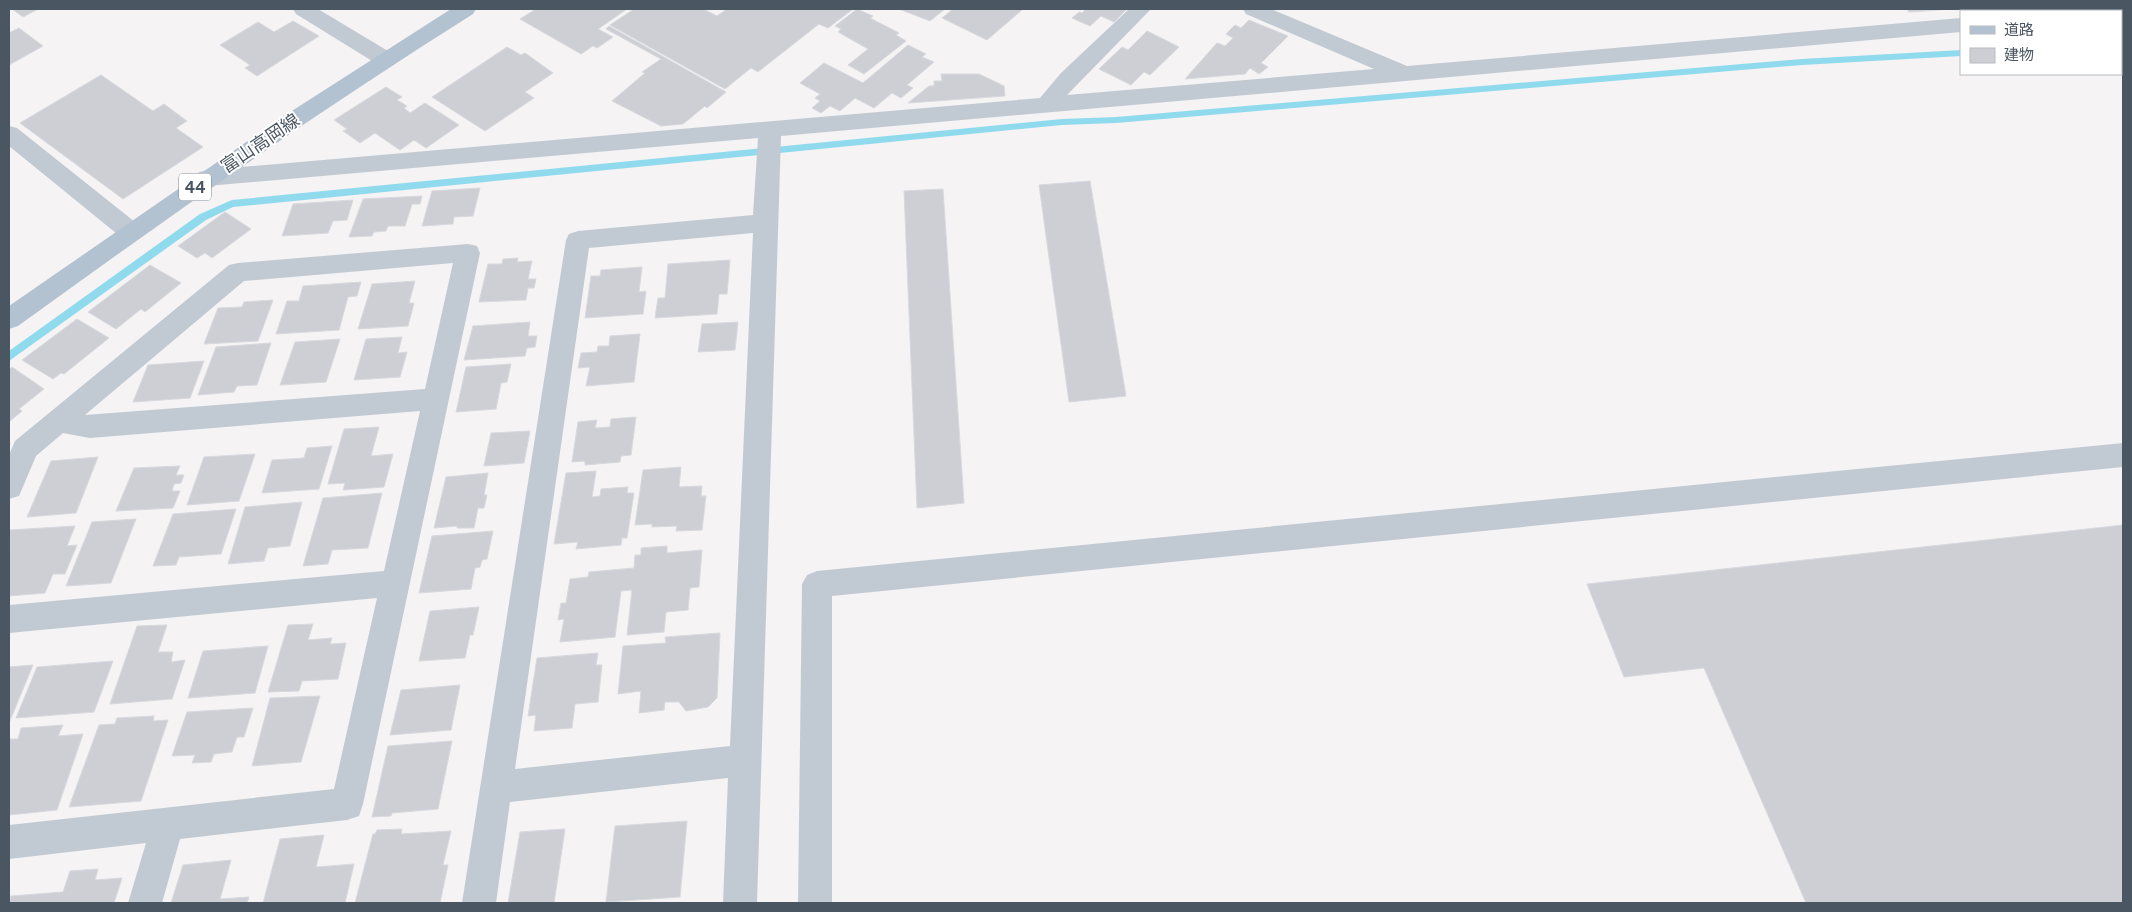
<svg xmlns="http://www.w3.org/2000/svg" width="2132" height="912" viewBox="0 0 2132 912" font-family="'Public Sans','Noto Sans JP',sans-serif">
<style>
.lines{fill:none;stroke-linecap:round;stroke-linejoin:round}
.stream{fill:#90daee;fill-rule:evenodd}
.building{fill:#cdcfd5;stroke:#d7d9de}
.minor{fill:#c1cad2;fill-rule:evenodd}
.major{fill:#b3c2d1;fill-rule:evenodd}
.labels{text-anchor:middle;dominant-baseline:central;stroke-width:4;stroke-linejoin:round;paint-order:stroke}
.shield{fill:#fff;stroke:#808990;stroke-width:1}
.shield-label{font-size:16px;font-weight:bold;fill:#4a5661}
.street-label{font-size:18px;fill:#4a5661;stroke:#fff}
</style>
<rect width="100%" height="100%" fill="#f5f3f3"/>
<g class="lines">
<path class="stream" d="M 2121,42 L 2123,42 L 2123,48 L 2121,48 Z
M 1961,50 L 1961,56 L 1802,65 L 1116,123 L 1062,125 L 233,207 L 206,220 L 9,361 L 9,351 L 200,214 L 232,200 L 1062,119 L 1116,117 L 1802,59 Z"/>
</g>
<path class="building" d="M 12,9 L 38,9 L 23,17 Z
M 536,9 L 627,9 L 598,29 L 613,37 L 597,48 L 593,46 L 581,54 L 520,19 Z
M 634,9 L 703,9 L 717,16 L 727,9 L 853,9 L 828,28 L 819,24 L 758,72 L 751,68 L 725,89 L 610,25 Z
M 857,9 L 873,16 L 870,18 L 899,33 L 896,35 L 906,41 L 864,74 L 848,65 L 868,49 L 838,32 L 841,29 L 835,26 Z
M 899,9 L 945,9 L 930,21 Z
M 953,9 L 1023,9 L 987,40 L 942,18 Z
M 1081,9 L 1123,9 L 1126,10 L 1114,22 L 1101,16 L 1090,26 L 1072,18 L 1079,12 L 1082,13 L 1085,10 Z
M 1907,9 L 1952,9 L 1909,12 Z
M 1249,20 L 1288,36 L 1261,63 L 1268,67 L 1259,74 L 1250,68 L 1245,74 L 1185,79 L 1217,43 L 1225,46 L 1233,38 L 1226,34 L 1235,25 L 1241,28 Z
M 293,21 L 319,36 L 257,76 L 245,68 L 250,65 L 220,45 L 258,22 L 274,32 Z
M 609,26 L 726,92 L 707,108 L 705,106 L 683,124 L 661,126 L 612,101 L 645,73 L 642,72 L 661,59 L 606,29 Z
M 19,28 L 43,46 L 9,65 L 9,33 Z
M 1147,31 L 1179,47 L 1150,75 L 1144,72 L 1131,85 L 1099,69 L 1122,47 L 1128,50 Z
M 908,45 L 926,54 L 922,57 L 934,62 L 907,85 L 913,88 L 901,98 L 892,93 L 874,108 L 855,98 L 840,111 L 830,106 L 821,113 L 812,108 L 820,101 L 815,98 L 820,94 L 800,83 L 824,63 L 863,83 Z
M 507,47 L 521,55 L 525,53 L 553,73 L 525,92 L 534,98 L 485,131 L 432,97 Z
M 941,74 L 979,74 L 1004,86 L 1005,96 L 908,103 L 929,86 L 934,86 L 934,81 L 942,81 Z
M 101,75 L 153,111 L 164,104 L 187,121 L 176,128 L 203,147 L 123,199 L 20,123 Z
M 386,87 L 402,97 L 397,100 L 407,106 L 404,108 L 410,113 L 425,103 L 459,125 L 426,148 L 414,140 L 400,150 L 375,133 L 360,143 L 343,131 L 347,129 L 334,120 Z
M 1090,181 L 1126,396 L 1069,402 L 1039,185 Z
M 480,188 L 473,216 L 454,217 L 453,224 L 422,226 L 432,191 Z
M 943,189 L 964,503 L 917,508 L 904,191 Z
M 422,196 L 420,204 L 412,204 L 405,226 L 388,226 L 386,231 L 374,232 L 372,236 L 349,237 L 363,199 Z
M 353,200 L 347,220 L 333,221 L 328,233 L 282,236 L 293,204 Z
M 225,212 L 251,229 L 212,258 L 205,253 L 197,258 L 178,246 Z
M 518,258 L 517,262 L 532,261 L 528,279 L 536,279 L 534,288 L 528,288 L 526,300 L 479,302 L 488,264 L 502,264 L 503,259 Z
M 730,260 L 727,294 L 719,294 L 717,314 L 655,318 L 658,298 L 665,298 L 668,264 Z
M 150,265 L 181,283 L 145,312 L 141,309 L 116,329 L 88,312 Z
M 642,267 L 639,292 L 646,291 L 643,314 L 585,318 L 591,276 L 600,276 L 601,270 Z
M 415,281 L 409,303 L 414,303 L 408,326 L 358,329 L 372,284 Z
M 361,282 L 357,296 L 348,297 L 339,330 L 276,334 L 287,301 L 299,301 L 303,286 Z
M 273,300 L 258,341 L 204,344 L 218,308 L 242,307 L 244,302 Z
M 77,319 L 109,338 L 64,374 L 61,373 L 53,379 L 22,360 Z
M 530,322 L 528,336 L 537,336 L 535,347 L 527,348 L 525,356 L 464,360 L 473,326 Z
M 738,322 L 735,350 L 698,352 L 702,324 Z
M 640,334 L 634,382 L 586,386 L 590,367 L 578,368 L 581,353 L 597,352 L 598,346 L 609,346 L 610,336 Z
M 402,337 L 398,353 L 407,352 L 400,377 L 354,380 L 366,339 Z
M 340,339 L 326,382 L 280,385 L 295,342 Z
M 271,343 L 257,385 L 237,386 L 234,392 L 198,395 L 216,347 Z
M 204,361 L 190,398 L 133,402 L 148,365 Z
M 511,364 L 507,382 L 501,383 L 496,409 L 456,412 L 466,367 Z
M 12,367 L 44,389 L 19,409 L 22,411 L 9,422 L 9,370 Z
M 636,417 L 631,455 L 621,456 L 620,462 L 585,465 L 585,461 L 572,462 L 578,422 L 597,420 L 595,428 L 610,427 L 611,419 Z
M 379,427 L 371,456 L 393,454 L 384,487 L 343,490 L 345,483 L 328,484 L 344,429 Z
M 530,431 L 524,463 L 484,466 L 491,433 Z
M 332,446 L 319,489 L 262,493 L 272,460 L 304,458 L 307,448 Z
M 255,454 L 239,501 L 187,505 L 204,457 Z
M 98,457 L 76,513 L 27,517 L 51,461 Z
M 180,466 L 176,475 L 184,475 L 181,483 L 174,484 L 172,491 L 180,491 L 173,508 L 116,511 L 134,468 Z
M 681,467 L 679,487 L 702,486 L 701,496 L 706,496 L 702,530 L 676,531 L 677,526 L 652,527 L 652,524 L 635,525 L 643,470 Z
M 596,471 L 592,497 L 600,496 L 601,489 L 628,487 L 627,493 L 634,493 L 627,538 L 622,538 L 621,545 L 576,549 L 578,542 L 554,544 L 566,473 Z
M 488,473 L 484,495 L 487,495 L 484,508 L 478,508 L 474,528 L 457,528 L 457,526 L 434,528 L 446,477 Z
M 382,493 L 368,548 L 332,550 L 328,564 L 303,566 L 323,498 Z
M 302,502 L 290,546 L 268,548 L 264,561 L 228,564 L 245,507 Z
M 236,509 L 221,554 L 179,557 L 176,565 L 153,566 L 173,514 Z
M 136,519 L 111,583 L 66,586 L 92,522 Z
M 2123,525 L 2123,903 L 1806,903 L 1704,668 L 1624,677 L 1587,584 Z
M 75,526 L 67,546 L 77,545 L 65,574 L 53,574 L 45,593 L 9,596 L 10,530 Z
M 493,531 L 487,559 L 482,560 L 480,567 L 475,568 L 471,589 L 419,593 L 432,536 Z
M 667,546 L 667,553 L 702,550 L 699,587 L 690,588 L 688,610 L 666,612 L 664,632 L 627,635 L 632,590 L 621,591 L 615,637 L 560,642 L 564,619 L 558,620 L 561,603 L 566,603 L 570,579 L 588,577 L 589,572 L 634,568 L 635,555 L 641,555 L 641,548 Z
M 479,607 L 473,635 L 470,635 L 465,658 L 419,661 L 430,611 Z
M 313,624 L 308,640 L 332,638 L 330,644 L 346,643 L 338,679 L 302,681 L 299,691 L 268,692 L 288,625 Z
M 167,625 L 158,652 L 173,652 L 171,662 L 185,660 L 172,699 L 110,704 L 137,626 Z
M 720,633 L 717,698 L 708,707 L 686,711 L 679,702 L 665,702 L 664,710 L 639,713 L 641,691 L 618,694 L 623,646 L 666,643 L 665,637 Z
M 268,646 L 255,693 L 188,698 L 203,651 Z
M 598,653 L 596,665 L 602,665 L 598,702 L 575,704 L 572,728 L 534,731 L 536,715 L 528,716 L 537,658 Z
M 113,661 L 94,712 L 16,718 L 37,667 Z
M 33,665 L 9,723 L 9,667 Z
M 460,685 L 451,730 L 390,735 L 401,690 Z
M 320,696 L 301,762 L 252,766 L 270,698 Z
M 253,708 L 244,737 L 237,737 L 232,752 L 214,754 L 211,762 L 192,763 L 195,755 L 172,756 L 187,712 Z
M 154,716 L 153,721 L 168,720 L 141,801 L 69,807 L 99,725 L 115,724 L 117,718 Z
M 63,725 L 58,736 L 83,734 L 57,810 L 9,815 L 9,739 L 18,739 L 21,728 Z
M 452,741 L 438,809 L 392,813 L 391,816 L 372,817 L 388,746 Z
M 687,821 L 680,897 L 606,902 L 615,826 Z
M 402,829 L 401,834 L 451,831 L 443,865 L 448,865 L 440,903 L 355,903 L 373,834 L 375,834 L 377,830 Z
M 565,829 L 554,903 L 508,903 L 520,832 Z
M 324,835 L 316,867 L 354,864 L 345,903 L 263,903 L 280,839 Z
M 231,860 L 220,899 L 249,897 L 247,903 L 171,903 L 183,865 Z
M 98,869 L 95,880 L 122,878 L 114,903 L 9,903 L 11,896 L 63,892 L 70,871 Z"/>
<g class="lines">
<path class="minor" d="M 293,9 L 318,9 L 393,54 L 396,59 L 393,64 L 385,66 L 377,64 L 296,14 Z
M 1129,9 L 1151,9 L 1067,95 L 1374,69 L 1246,14 L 1243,9 L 1271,9 L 1407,66 L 1961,18 L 1961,32 L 781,136 L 757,903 L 723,903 L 728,778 L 510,802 L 496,903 L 462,903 L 566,240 L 569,234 L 578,231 L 753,215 L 758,138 L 207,186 L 199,184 L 195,178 L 199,172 L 207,170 L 1040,98 L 1061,73 ZM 753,233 L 730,746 L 515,769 L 589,248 Z
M 2108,9 L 2123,9 L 2123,18 L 2121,18 L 2121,11 L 2107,11 Z
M 9,126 L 17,128 L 140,226 L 143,232 L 140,238 L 131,241 L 122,238 L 9,146 Z
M 468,244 L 477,246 L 480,253 L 363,804 L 359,816 L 347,820 L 180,839 L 162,903 L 128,903 L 146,843 L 9,859 L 9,825 L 334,789 L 377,598 L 9,633 L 9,605 L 384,571 L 420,411 L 90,438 L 63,433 L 36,456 L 19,496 L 9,499 L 9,455 L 15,441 L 229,265 L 238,263 ZM 453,263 L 425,389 L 85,415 L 244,281 Z
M 2123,443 L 2123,467 L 832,596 L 832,903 L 798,903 L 802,584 L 807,575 L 817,571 Z"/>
<path class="major" d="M 451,9 L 476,9 L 473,14 C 317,112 167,218 18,326 L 9,329 L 9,306 L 284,116 Z"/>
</g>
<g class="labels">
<rect class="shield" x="179" y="173.5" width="32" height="27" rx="4"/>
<g class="shield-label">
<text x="195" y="187">44</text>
</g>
<g class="street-label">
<text transform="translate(260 143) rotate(-34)">富山高岡線</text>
</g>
</g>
<rect width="2132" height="912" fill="none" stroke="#4a5661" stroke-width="20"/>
<rect x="1960" y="10" width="162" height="65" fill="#ffffff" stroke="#b7bbc0"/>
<rect x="1970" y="26" width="25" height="8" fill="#b3c2d1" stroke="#b7bbc0"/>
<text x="2004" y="35" font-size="15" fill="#4a5661">道路</text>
<rect x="1970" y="48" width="25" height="15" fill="#cdcfd5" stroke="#b7bbc0"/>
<text x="2004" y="60" font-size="15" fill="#4a5661">建物</text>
</svg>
